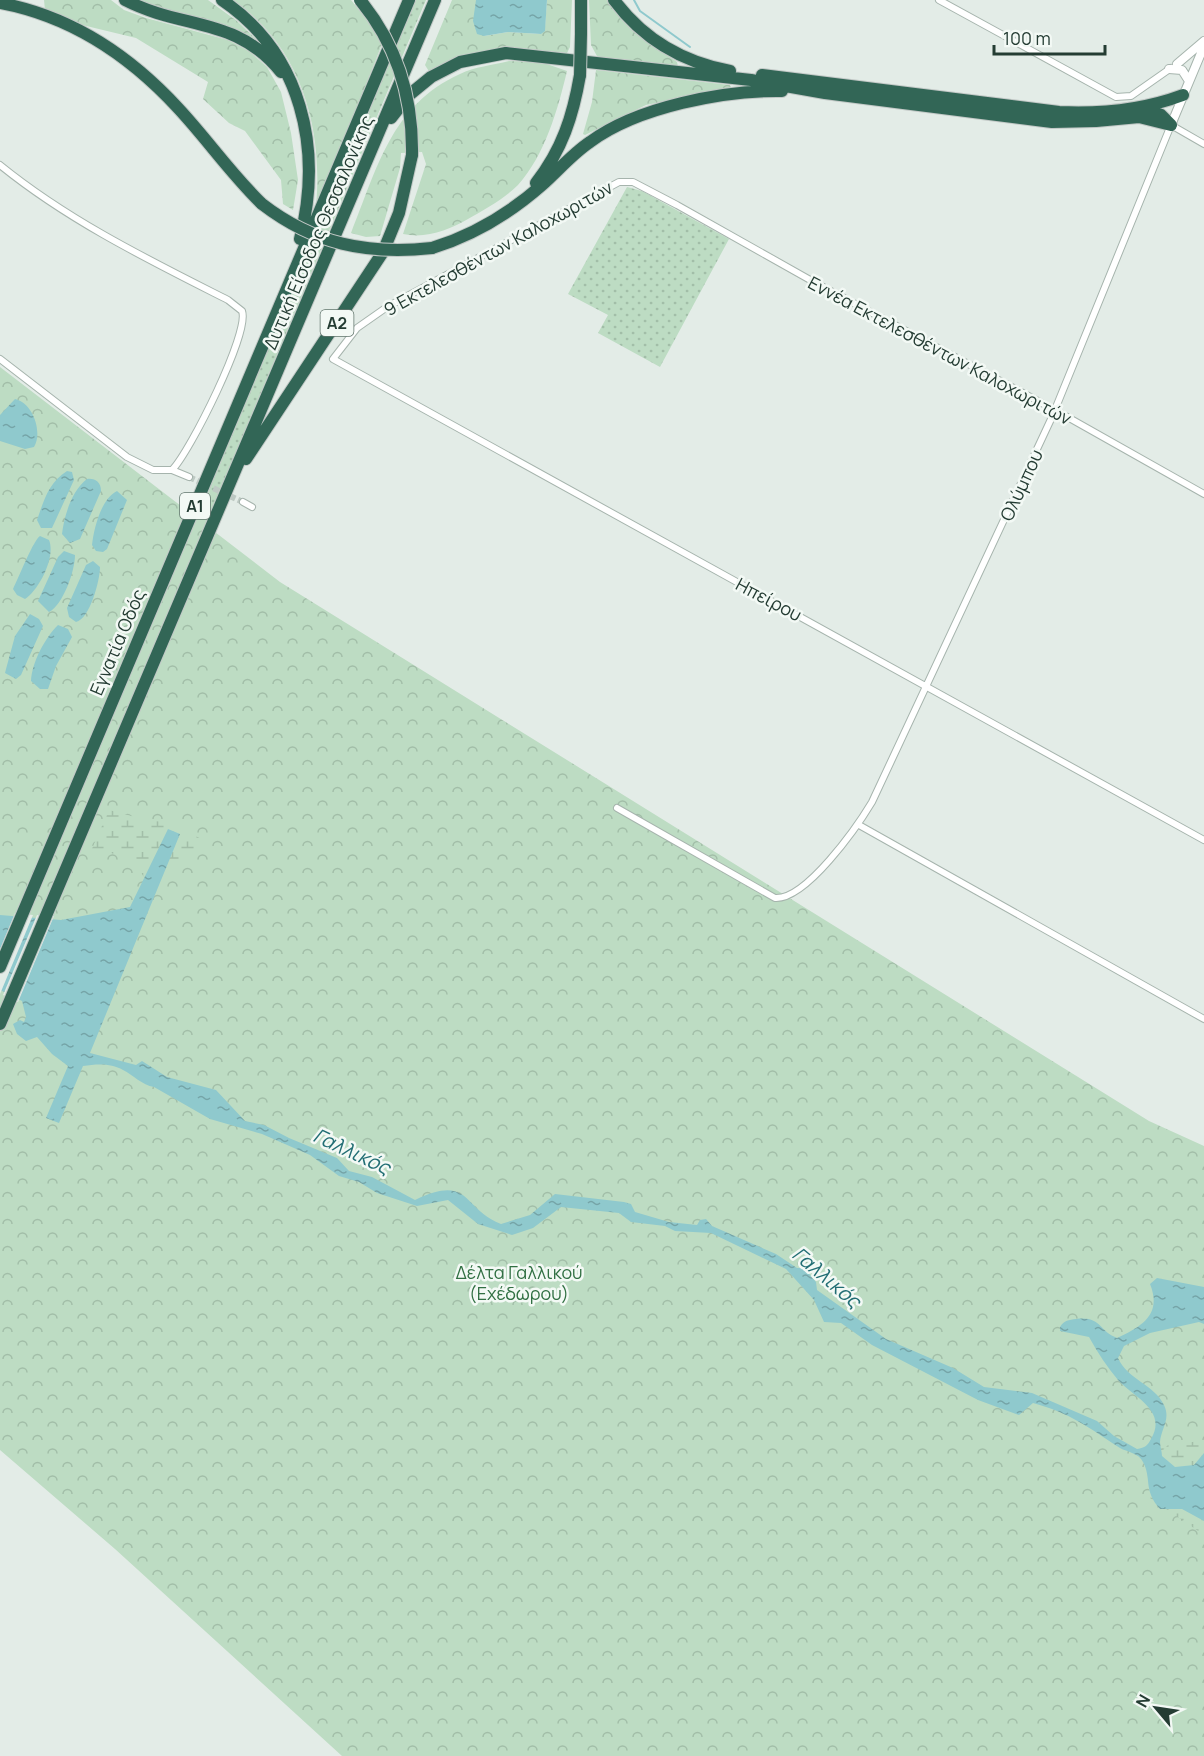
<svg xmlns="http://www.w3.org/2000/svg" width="1204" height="1756" viewBox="0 0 1204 1756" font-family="Manrope,sans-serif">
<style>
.grass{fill:url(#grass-dots)}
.forest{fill:url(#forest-crowns)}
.wetland{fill:url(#wetland-marsh)}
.water{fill:url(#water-ripples)}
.pier{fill:#e3ece7}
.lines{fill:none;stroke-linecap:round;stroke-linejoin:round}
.stream{stroke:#8fc9cd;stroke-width:2}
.minor-tunnel{stroke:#bdc9c3;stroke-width:6;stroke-dasharray:6 3;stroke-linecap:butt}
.minor-casing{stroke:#a6b4ad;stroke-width:8}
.tertiary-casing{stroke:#a6b4ad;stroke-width:10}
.motorway-casing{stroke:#c2c8c6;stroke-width:14}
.minor{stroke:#fff;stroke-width:6}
.tertiary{stroke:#fff;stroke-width:8}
.motorway{stroke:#326656;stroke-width:12}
.motorway-bridge-casing{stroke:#c2c8c6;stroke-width:14;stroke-linecap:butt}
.motorway-bridge{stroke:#326656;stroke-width:12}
.labels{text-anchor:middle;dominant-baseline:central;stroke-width:5;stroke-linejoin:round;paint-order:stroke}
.shield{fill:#f3f9f5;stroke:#62756d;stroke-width:1.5}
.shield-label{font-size:16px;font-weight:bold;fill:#243c33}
.street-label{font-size:18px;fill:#243c33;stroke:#f3f9f5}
.park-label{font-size:18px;fill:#317043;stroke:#f3f9f5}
.water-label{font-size:20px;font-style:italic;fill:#226e74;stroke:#f3f9f5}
</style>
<defs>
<pattern id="grass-dots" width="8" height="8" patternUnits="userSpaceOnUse" patternTransform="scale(1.5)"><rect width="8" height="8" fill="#bddcc3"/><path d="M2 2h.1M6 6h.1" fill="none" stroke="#a2bea8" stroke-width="1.8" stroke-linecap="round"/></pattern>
<pattern id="forest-crowns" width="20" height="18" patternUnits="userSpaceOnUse" patternTransform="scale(1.5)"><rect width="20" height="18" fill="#bddcc3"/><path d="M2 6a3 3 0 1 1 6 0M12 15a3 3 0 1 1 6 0" fill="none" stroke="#a2bea8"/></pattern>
<pattern id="wetland-marsh" width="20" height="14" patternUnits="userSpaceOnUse" patternTransform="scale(1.5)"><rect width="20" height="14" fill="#bddcc3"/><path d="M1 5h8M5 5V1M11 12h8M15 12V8" fill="none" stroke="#a2bea8"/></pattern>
<pattern id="water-ripples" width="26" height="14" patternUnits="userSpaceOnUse" patternTransform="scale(1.5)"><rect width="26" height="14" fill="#8fc9cd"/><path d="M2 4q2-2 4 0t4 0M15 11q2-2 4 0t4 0" fill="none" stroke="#75a4a7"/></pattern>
</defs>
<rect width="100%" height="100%" fill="#e3ece7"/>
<path class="grass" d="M 414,0 L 426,0 L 192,557 L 159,604 Z
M 627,187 L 642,191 L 729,239 L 660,367 L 598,333 L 608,315 L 568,294 Z"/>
<path class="forest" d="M 44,0 L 111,0 L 124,10 L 146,18 L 228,40 L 249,51 L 267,67 L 281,92 L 291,133 L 298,180 L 293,210 L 283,204 L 281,180 L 245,131 L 229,123 L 203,99 L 208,82 L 136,38 L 74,23 L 45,10 Z
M 132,0 L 208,0 L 237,21 L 261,44 L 248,37 Z
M 233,0 L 351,0 L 367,20 L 382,44 L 315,216 C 325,135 304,49 233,0 Z
M 452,0 L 476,0 L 484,36 L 508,32 L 541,34 L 545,27 L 547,0 L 572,0 L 570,47 L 567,53 L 508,48 L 484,51 L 430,73 L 425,65 Z
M 589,0 L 609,0 L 638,35 L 677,62 L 678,67 L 598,58 L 591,45 Z
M 509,61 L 541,62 L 567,71 C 558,109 545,155 518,185 C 504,199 485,209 468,219 C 449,230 426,239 403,234 L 426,164 L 422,152 L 401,153 L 400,168 L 380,236 L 366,237 L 351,233 C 377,169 391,105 460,74 C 474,67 493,65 509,61 Z
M 596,70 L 730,85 L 731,88 L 646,105 L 585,135 L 583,134 L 592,102 Z
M 0,367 L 280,582 L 1149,1121 L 1204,1146 L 1204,1756 L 342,1756 L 115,1549 L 0,1450 Z"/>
<path class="wetland" d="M 109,810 L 146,820 L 171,823 L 207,842 L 167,876 L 156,876 L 146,881 C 136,859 113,850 91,851 Z
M 1204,1441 L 1204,1535 L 1150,1498 L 1147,1466 L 1169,1444 Z"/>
<path class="water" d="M 476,0 L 547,0 L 545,31 L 541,34 L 508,32 L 484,36 L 477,34 L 473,21 Z
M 15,399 C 33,403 43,432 34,447 L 25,449 L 0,441 L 0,415 Z
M 67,471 L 72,472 L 74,480 L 52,528 L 41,528 L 37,520 C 44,500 49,482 67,471 Z
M 87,479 C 95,478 101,482 101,491 L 80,539 L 70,543 L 62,534 C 64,516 72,490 87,479 Z
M 117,491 L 127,500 L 107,549 L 103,552 L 96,551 L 92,545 C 94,528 101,499 117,491 Z
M 40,536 L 49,540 C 56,557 39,590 25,599 L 17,595 L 13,589 C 18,579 34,539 40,536 Z
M 64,551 L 75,555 C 75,571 63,605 49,612 L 38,601 L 58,557 Z
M 93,561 L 100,567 C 100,580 90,619 76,622 L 69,617 L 67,608 L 86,565 Z
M 30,614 L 39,619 L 43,626 L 21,675 L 16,679 L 5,673 L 6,669 L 15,636 Z
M 58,625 L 68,629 L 72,637 L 56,666 L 48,689 L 40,689 L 31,681 C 32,662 45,638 58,625 Z
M 168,829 L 180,834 L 90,1053 L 136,1065 L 142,1061 L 167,1077 L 216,1090 L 245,1121 L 264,1125 L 289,1138 L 337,1158 L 349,1171 L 372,1177 L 415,1200 C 471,1173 462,1209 501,1224 L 530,1215 L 555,1194 L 624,1202 L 631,1204 L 635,1212 L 669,1222 L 697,1225 L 700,1220 L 706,1219 L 712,1226 L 776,1254 L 797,1268 L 804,1268 L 816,1282 L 817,1290 L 886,1339 L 953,1368 L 984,1387 L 1032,1393 L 1097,1421 L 1114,1436 L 1137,1449 C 1145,1448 1148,1445 1151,1439 C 1168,1410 1133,1397 1118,1380 C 1107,1367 1098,1353 1089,1337 L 1060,1331 L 1060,1327 C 1064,1320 1069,1320 1076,1319 C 1102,1316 1098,1331 1117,1338 C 1143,1326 1162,1314 1150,1284 L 1157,1278 L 1204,1287 L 1204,1324 L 1199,1322 L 1150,1333 L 1124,1346 L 1118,1358 C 1128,1380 1154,1384 1164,1405 C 1171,1419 1161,1429 1160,1442 C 1160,1446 1162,1452 1162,1456 L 1175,1467 L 1194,1465 L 1204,1453 L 1204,1521 L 1182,1509 L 1160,1509 C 1143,1490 1152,1479 1143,1462 C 1139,1453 1127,1452 1120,1448 C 1088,1427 1070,1413 1033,1403 L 1019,1415 L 978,1400 L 872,1345 L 841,1323 L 824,1322 L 814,1300 L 786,1269 L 711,1233 L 675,1231 L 665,1226 L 631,1222 L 619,1213 L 561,1207 L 533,1228 L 512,1235 L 478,1224 L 448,1200 L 417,1206 L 377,1193 L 359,1182 L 339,1176 L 310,1155 L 262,1134 L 210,1119 L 154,1087 C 142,1085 133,1075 123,1070 C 111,1063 97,1064 83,1066 L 59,1123 L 46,1118 L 68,1066 L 52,1054 L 37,1037 L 26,1041 L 17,1034 L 13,1024 L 20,1020 L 24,1022 L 26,1017 L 22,1001 L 0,990 L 0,915 L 61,920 L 130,907 Z"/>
<path class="pier" d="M 15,913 L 33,915 L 0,994 L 0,949 Z
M 37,915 L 54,916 L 18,1002 L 3,995 Z"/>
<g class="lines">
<path class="stream" d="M 634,0 L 640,11 L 690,47"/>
<path class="minor-tunnel" d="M 189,477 L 243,502"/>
<g class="minor-casing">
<path id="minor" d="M 939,0 L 1116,97 L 1131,96 L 1171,68
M 0,165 C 69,221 149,260 228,300 L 242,311 C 250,332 190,452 172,470
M 0,359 L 127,457 L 153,470 L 172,470 L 189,477
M 1204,494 L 1055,410 L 812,281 L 677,205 L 633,182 L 619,182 L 387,307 L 357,328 L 333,359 L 1204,840
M 243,502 L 252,507
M 617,808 L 775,898 C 806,900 857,827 872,802 L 1052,417 L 1171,125 L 1204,144
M 859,825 L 1204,1019"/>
</g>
<g class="tertiary-casing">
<path id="tertiary" d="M 1177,64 L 1204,41
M 1169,69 L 1182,70 L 1189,81
M 1171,125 L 1204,46"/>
</g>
<g class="motorway-casing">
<path id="motorway" d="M 125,0 C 183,30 236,16 281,72
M 222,0 C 302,54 323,149 300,239
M 581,0 L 581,34
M 614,0 C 643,39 682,62 730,71
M 0,3 C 70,16 130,56 178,108 C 207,139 231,174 262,204
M 762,75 L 1059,112 C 1102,114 1143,110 1183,95
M 1142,108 L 1161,115 L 1171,125
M 391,118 L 409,95 L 431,77 L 460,62 L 506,53 L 751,80 L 825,93 L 1052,122 L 1096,121 L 1139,117 L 1171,125
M 536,183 C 562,150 573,116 580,75
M 432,248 C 474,235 509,214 542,185 C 558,171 572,154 590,142 C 637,107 724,90 782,91
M 246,459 L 383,252 L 399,213 L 412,155
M 0,967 L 409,0
M 0,1024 L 435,0"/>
</g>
<use href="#minor" class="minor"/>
<use href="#tertiary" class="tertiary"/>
<use href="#motorway" class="motorway"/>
<g class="motorway-bridge-casing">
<path id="motorway-bridge" d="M 360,0 C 397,45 413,97 412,155
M 580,75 L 581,34
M 262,204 C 314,244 367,255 432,248"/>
</g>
<use href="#motorway-bridge" class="motorway-bridge"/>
</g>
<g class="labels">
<g class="shield">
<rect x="320.5" y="310" width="33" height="26" rx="4.5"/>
<rect x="180" y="493" width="30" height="26" rx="4.5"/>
</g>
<g class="shield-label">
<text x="337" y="323">Α2</text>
<text x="195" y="506">Α1</text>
</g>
<g class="street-label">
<text transform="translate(318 232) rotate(-67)">Δυτική Είσοδος Θεσσαλονίκης</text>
<text transform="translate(498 248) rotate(-29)">9 Εκτελεσθέντων Καλοχωριτών</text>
<text transform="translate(940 350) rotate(28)">Εννέα Εκτελεσθέντων Καλοχωριτών</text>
<text transform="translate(1021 485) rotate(-65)">Ολύμπου</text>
<text transform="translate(769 599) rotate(28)">Ηπείρου</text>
<text transform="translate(117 642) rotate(-67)">Εγνατία Οδός</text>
</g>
<g class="park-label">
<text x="519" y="1272">Δέλτα Γαλλικού<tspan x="519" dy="21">(Εχέδωρου)</tspan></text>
</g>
<g class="water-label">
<text transform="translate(352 1151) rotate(25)">Γαλλικός</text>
<text transform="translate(827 1277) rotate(40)">Γαλλικός</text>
</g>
</g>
<g transform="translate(1156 1708) rotate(299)" stroke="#f3f9f5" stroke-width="4.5" paint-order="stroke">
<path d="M0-4.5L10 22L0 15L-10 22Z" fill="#243c33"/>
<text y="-9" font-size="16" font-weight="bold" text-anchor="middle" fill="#243c33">N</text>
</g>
<path d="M994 45v9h111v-9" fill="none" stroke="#243c33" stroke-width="3"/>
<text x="1003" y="45" font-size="18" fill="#243c33" stroke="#f3f9f5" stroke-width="4.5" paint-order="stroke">100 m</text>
</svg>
